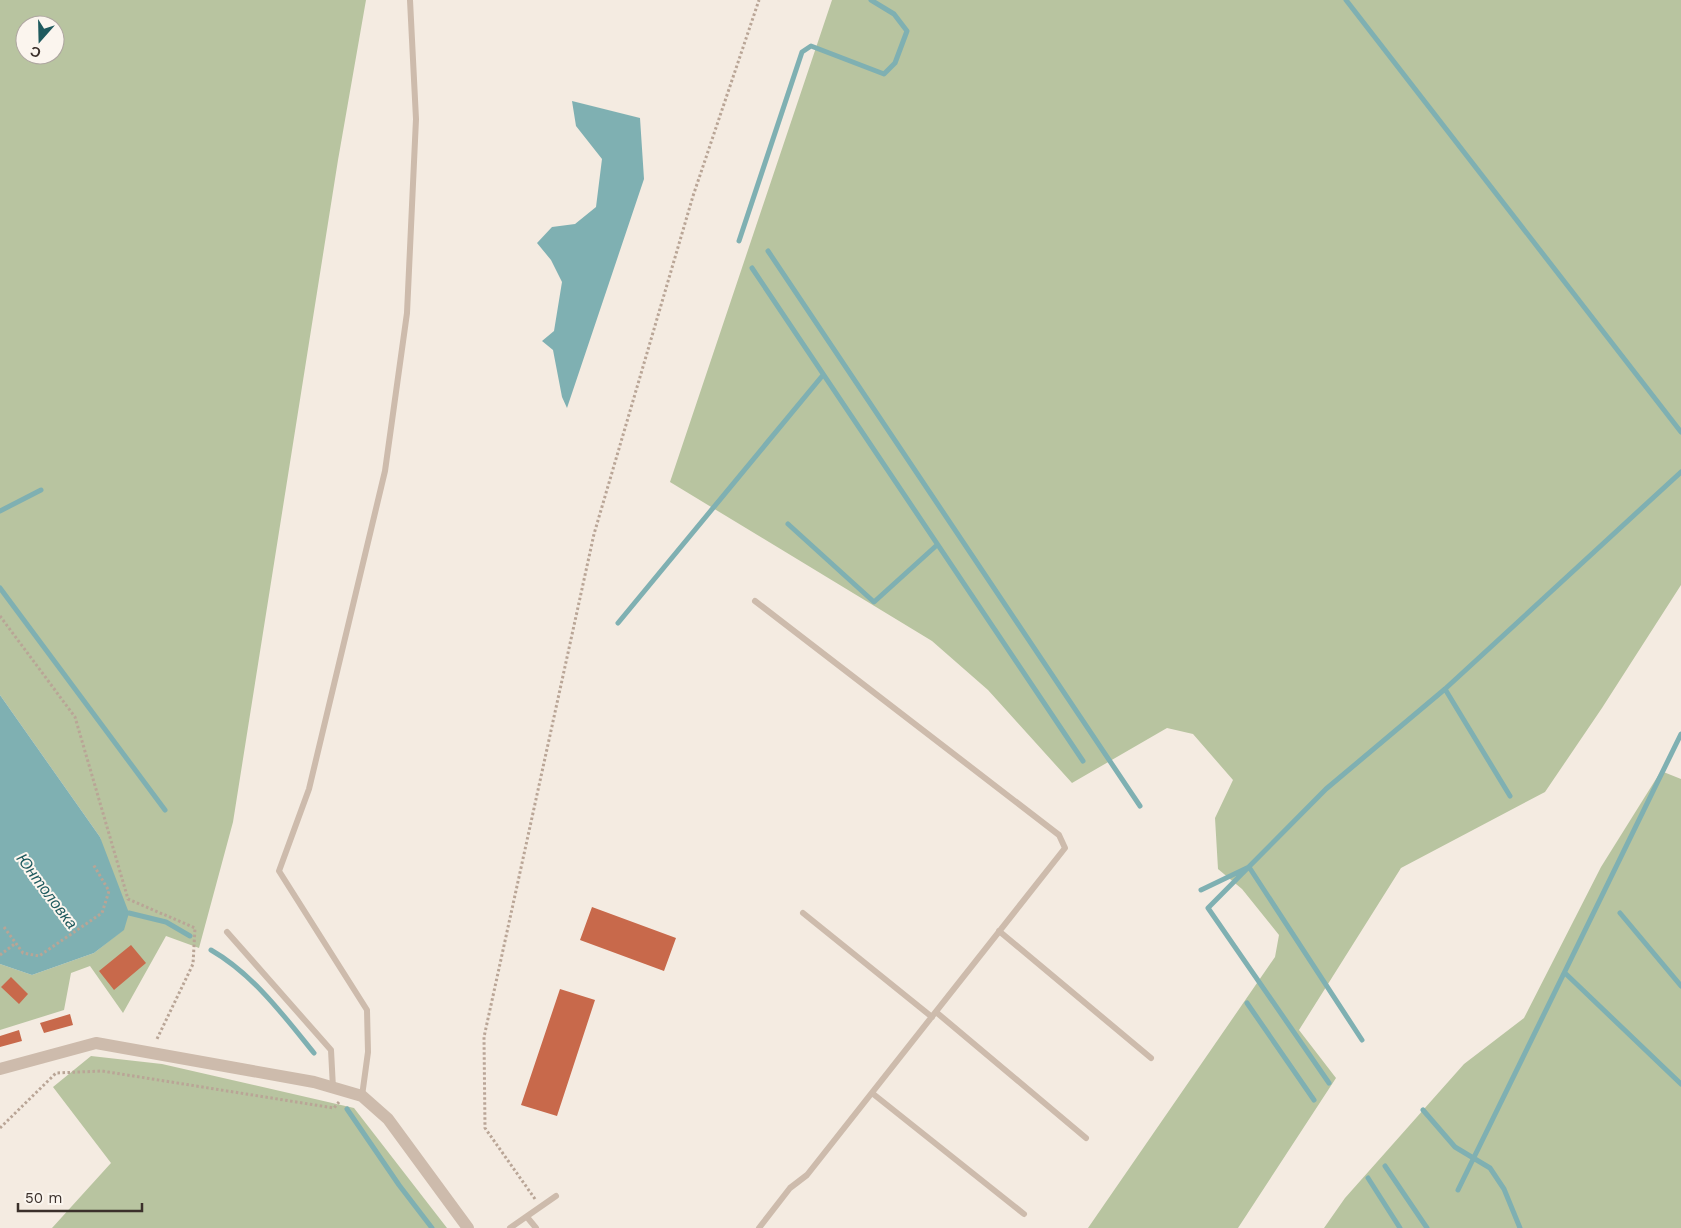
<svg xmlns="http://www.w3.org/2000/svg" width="1681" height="1228" viewBox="0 0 1681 1228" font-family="'Work Sans',sans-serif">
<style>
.green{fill:#b8c4a0;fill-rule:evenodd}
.water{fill:#7fb0b2}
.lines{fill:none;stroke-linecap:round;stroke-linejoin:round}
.stream{stroke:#7fb0b2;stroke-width:5}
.building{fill:#c8694b}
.path{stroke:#b9a596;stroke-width:3;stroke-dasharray:2.5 2.5;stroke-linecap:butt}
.service{stroke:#cdbbac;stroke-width:6}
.minor{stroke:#cdbbac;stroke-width:12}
.labels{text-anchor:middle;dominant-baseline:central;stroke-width:4;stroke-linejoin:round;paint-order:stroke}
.water-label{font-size:16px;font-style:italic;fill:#1f5a5e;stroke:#fbf5ee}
</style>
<rect width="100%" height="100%" fill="#f4ebe1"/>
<path class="green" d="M 0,0 L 366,0 L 338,160 L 233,822 L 199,948 L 166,936 L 123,1013 L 90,966 L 71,973 L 64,1010 L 0,1030 L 0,964 L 32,975 L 94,953 L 123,930 L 100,837 L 0,695 ZM 25,25 L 55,25 L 55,55 L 25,55 Z
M 832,0 L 1681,0 L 1681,585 L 1602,708 L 1545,792 L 1401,868 L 1299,1030 L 1336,1078 L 1238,1228 L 1088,1228 L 1275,957 L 1279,935 L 1242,889 L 1218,869 L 1215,818 L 1233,780 L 1193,734 L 1167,728 L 1072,783 L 988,690 L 932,641 L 670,482 Z
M 1661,771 L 1681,779 L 1681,1228 L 1324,1228 L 1345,1198 L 1464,1064 L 1524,1018 L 1601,867 Z
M 91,1056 L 162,1064 L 354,1108 L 447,1228 L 52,1228 L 111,1163 L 53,1087 Z"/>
<path class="water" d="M 572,101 L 640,118 L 644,179 L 567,408 L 562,397 L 553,350 L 542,341 L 554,331 L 562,282 L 551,260 L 537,243 L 552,227 L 575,224 L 596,207 L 602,159 L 576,126 Z
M 0,695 L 100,837 L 129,913 L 124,930 L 94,953 L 32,975 L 0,964 Z"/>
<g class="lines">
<path class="stream" d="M 1346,0 L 1681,432
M 739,241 L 802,52 L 811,46 L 884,74 L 895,63 L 907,31 L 894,14 L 871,0
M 768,251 L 1140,806
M 752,268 L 1083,761
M 0,511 L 41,490
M 788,524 L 874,602 L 937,545
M 0,588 L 165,810
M 618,623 L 823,375
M 1445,689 L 1510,796
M 1201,890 L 1249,867 L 1362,1040
M 129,913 L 166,922 L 190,936
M 1620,913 L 1681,986
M 211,950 C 253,974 284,1016 314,1053
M 1565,973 L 1681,1084
M 1247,1003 L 1314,1100
M 1329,1083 L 1208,908 L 1326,789 L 1445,689 L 1681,472
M 347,1109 L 399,1185 L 432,1228
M 1423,1110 L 1455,1147 L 1490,1168 L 1504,1189 L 1520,1228
M 1385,1166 L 1427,1228
M 1368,1178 L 1400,1228
M 1458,1190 L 1681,734"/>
</g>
<path class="building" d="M 592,907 L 676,938 L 664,971 L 580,940 Z
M 131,945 L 146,963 L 114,990 L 99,971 Z
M 11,977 L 28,994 L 19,1004 L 1,987 Z
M 560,989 L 595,1000 L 557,1116 L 521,1105 Z
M 70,1014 L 73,1025 L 44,1033 L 40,1023 Z
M 19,1030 L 22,1041 L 0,1047 L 0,1036 Z"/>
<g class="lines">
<path class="path" d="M 0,616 L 75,717 L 128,899 L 195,928 L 193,964 L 156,1041
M 4,927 L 23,953 L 39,956 L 102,913 L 109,891 L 93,864
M 0,955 L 16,943
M 0,1128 L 56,1073 L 102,1071 L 334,1108 L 339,1102
M 535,1199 L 485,1128 L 484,1037 L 594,534 L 693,196 L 759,0"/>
<path class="service" d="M 755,601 L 1059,835 L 1065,848 L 807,1175 L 790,1188 L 759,1228
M 803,913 L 932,1017
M 999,931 L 1151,1058
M 227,932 L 331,1050 L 333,1088
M 936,1012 L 1086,1138
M 872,1093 L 1024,1214
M 362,1096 L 368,1052 L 367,1010 L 279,871 L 309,789 L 385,471 L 407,313 L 416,119 L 410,0
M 527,1217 L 536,1228
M 510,1228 L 556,1196"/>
<path class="minor" d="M 0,1069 L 96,1043 L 314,1082 L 362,1096 L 388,1119 L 468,1228"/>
</g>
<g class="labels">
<g class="water-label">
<text transform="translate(47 891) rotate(53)">Юнтоловка</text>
</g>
</g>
<g transform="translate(40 40) rotate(200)"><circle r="24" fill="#fbf5ee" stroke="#aea6a0"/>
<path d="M0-4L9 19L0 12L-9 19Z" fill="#1f5a5e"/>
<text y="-8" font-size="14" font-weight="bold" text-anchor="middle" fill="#3b302b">С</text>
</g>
<path d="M18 1203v8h124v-8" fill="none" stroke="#3b302b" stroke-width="2.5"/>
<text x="25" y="1203" font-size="15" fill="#3b302b" stroke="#fbf5ee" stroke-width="4" paint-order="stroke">50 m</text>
</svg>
